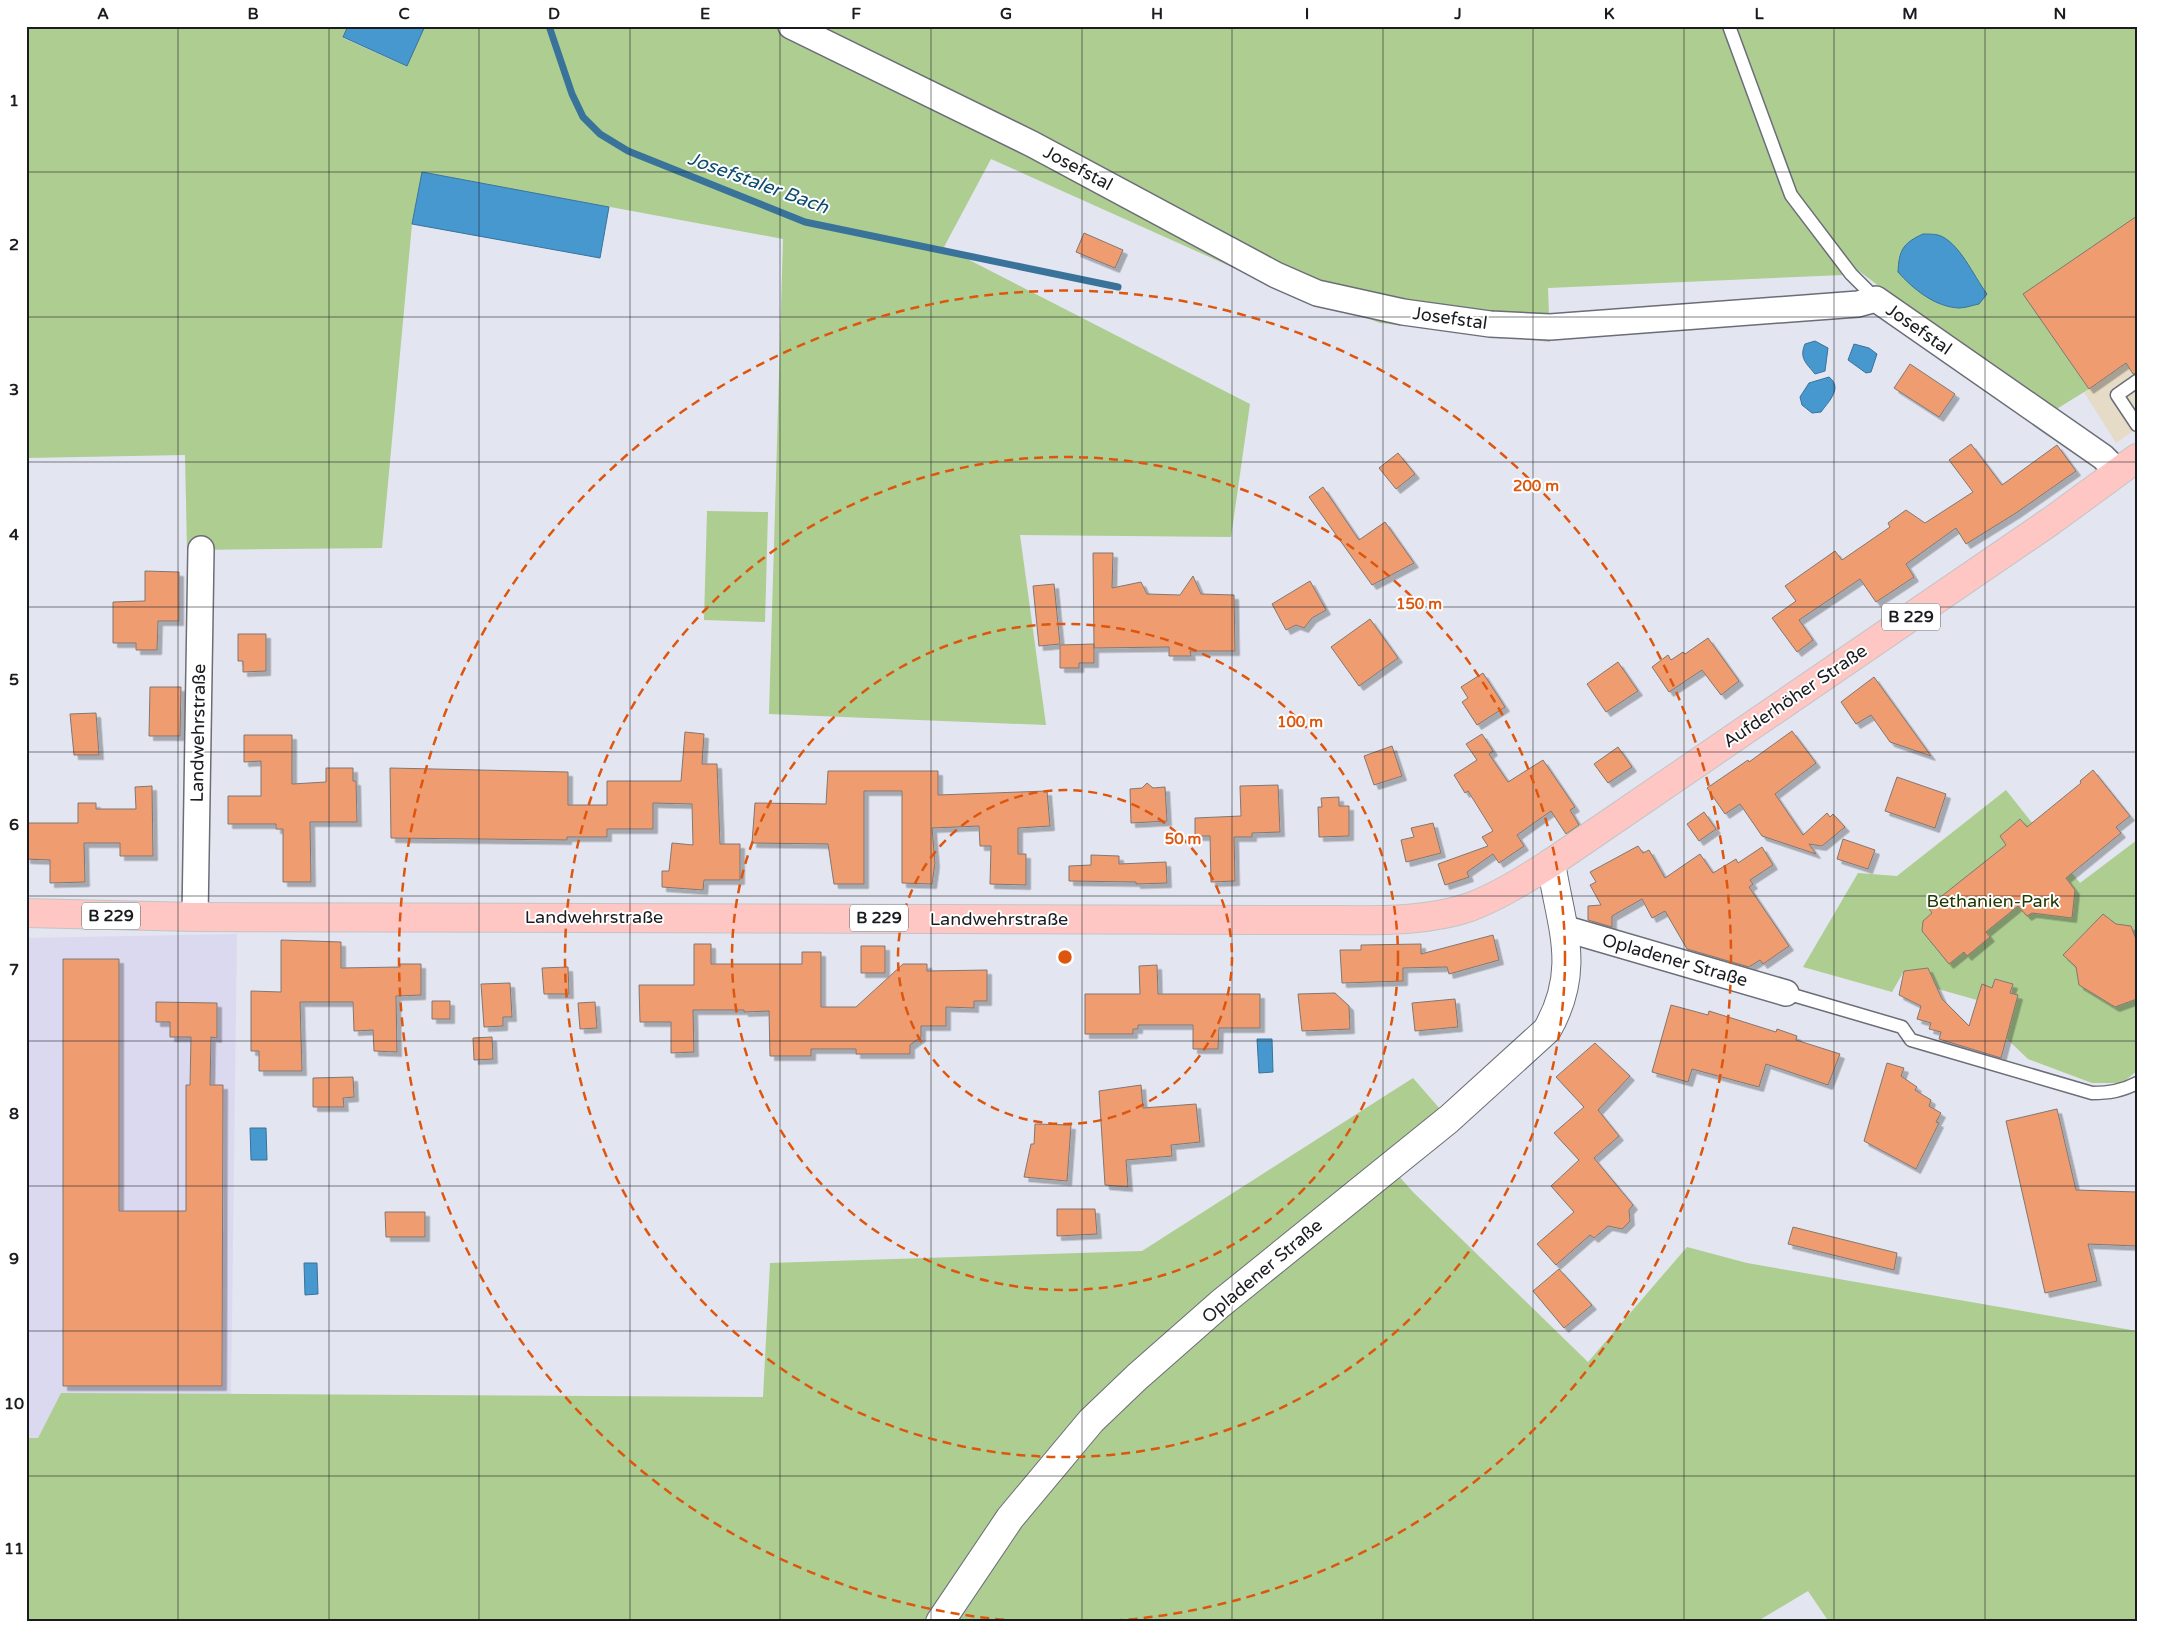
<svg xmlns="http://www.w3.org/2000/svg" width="2163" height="1648" viewBox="0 0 2163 1648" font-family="'Varela Round',sans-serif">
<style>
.commercial{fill:#e5dbc6}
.industrial{fill:#dbd9ef}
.green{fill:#adcd91}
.water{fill:#4698cf;stroke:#39739a}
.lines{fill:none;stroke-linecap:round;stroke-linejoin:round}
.stream{stroke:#39739a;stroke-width:7}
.building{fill:#ee9c70;stroke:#827772;filter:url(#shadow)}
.service-casing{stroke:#6b6d77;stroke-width:15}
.minor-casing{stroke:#6b6d77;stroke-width:28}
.secondary-casing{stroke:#6b6d77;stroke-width:30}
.primary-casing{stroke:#c4c4c5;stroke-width:30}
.service{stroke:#fff;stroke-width:12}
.minor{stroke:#fff;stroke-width:25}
.secondary{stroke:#fff;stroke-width:28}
.primary{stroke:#fec7c4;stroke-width:28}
.grid{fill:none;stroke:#1b1c20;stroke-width:1;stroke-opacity:0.55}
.ring{fill:none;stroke:#de560d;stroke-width:2.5;stroke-dasharray:9 6}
.labels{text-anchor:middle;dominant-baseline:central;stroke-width:4;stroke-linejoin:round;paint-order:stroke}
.shield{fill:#fff;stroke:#5f6063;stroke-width:1}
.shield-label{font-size:16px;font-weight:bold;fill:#1b1c20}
.street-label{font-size:18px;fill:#1b1c20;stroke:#fff}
.park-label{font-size:18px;fill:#203900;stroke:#fff}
.water-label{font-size:19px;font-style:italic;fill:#0c4c71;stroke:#fff}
.centre{fill:#de560d;stroke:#fff;stroke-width:2.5}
.ring-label{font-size:15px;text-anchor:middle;font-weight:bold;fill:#de560d;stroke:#fff;stroke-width:4;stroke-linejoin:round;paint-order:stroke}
.neatline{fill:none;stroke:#1b1c20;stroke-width:2}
.grid-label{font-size:16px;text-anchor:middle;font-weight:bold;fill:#1b1c20}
</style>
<defs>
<filter id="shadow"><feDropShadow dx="4.5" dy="4.5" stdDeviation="0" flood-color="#0004"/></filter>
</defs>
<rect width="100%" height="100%" fill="#e3e5f0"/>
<path class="commercial" d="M 2137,292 L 2137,428 L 2116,443 L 2084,392 L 2089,389 L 2060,348 Z"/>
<path class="industrial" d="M 237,934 L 231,1395 L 61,1393 L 38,1438 L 26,1438 L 26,938 Z"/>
<path class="green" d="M 26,26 L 348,26 L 343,38 L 406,66 L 425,26 L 2137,26 L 2137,292 L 2060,347 L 2089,389 L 2055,410 L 1920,317 L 1855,268 L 1843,275 L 1548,288 L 1550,342 L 1380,323 L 1234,268 L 991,159 L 944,247 L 1250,404 L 1231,537 L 1020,535 L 1046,725 L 769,714 L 783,239 L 422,172 L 412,224 L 382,548 L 187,550 L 185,455 L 26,458 Z
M 707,511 L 768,512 L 765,622 L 704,620 Z
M 2006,790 L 2080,883 L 2137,840 L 2137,1071 L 2122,1083 L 2092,1083 L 2028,1059 L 2005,1037 L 2013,984 L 1995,979 L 1992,988 L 1982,984 L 1977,1000 L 1938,989 L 1928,968 L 1904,971 L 1892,992 L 1803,967 L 1858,873 L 1897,876 Z
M 1413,1078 L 1440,1109 L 1381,1156 L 1413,1192 L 1588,1362 L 1687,1247 L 1747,1263 L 2137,1331 L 2137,1622 L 1829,1622 L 1808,1591 L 1756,1622 L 26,1622 L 26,1438 L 38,1438 L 61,1393 L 763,1397 L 770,1263 L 1142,1251 Z"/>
<path class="water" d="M 348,26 L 425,26 L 407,66 L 343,37 Z
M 422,172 L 609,207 L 600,258 L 412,224 Z
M 1923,234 C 1927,234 1934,234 1938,235 C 1959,241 1974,277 1987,294 L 1979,304 C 1973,305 1966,308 1959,308 C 1935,307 1913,289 1898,272 C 1899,250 1903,243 1923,234 Z
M 1815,341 L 1828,348 L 1825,371 L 1815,374 C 1806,363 1799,358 1805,344 Z
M 1854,344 L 1869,348 L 1877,354 L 1871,372 L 1866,373 L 1848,360 Z
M 1829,377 C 1843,388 1829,401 1821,412 L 1812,413 L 1802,405 L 1800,397 L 1809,383 Z
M 1257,1039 L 1272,1039 L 1273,1072 L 1259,1073 Z
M 250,1128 L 266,1128 L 267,1160 L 251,1160 Z
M 317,1263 L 318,1294 L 305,1295 L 304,1263 Z"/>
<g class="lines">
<path class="stream" d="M 549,26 L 572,94 L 583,117 L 600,134 L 628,151 L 805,222 L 1118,287"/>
</g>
<path class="building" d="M 2137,216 L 2137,373 L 2133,374 L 2126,363 L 2089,389 L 2023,294 Z
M 1084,233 L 1123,250 L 1115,268 L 1076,252 Z
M 1910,364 L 1955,394 L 1939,417 L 1894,388 Z
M 1971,444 L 2002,485 L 2057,445 L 2076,471 L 2016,513 L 1966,544 L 1956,528 L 1906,564 L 1914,577 L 1876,602 L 1860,579 L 1799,620 L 1813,640 L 1797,652 L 1772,618 L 1796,601 L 1785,586 L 1835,551 L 1842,560 L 1890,527 L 1888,523 L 1906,510 L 1925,523 L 1973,492 L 1949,460 Z
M 1398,453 L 1415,474 L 1396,489 L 1379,468 Z
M 1323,487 L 1359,540 L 1385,522 L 1414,563 L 1372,585 L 1309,497 Z
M 1093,553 L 1113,553 L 1112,588 L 1141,582 L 1147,594 L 1180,595 L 1193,576 L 1201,594 L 1234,595 L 1235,651 L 1190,651 L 1191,656 L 1169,656 L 1169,647 L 1094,648 Z
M 145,571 L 179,572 L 179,621 L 158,621 L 157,650 L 136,650 L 136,643 L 113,643 L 113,602 L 145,601 Z
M 1310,581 L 1326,610 L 1312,618 L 1304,628 L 1296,625 L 1286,630 L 1272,604 Z
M 1054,584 L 1060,644 L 1039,646 L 1033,586 Z
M 1370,619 L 1398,658 L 1359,686 L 1331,647 Z
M 238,634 L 266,634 L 266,671 L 243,672 L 243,661 L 238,661 Z
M 1708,638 L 1739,681 L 1721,695 L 1702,670 L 1669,692 L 1652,667 L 1668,655 L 1671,660 L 1683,652 L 1685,654 Z
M 1094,644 L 1094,663 L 1079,663 L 1079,668 L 1060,668 L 1060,645 Z
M 1618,662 L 1638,691 L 1606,712 L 1587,684 Z
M 1483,673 L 1505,707 L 1477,725 L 1462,702 L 1468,698 L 1461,687 Z
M 1874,677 L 1931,756 L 1890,742 L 1871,715 L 1856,724 L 1841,702 Z
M 150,687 L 181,687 L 180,736 L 149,736 Z
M 96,713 L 99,755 L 74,755 L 70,714 Z
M 1792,731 L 1816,763 L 1775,794 L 1803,835 L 1827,813 L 1830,817 L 1833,814 L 1845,827 L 1822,846 L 1809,844 L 1816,854 L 1762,836 L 1740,804 L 1725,814 L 1707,788 L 1748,760 L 1749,762 Z
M 685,732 L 704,734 L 702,764 L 717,764 L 720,844 L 740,844 L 740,880 L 704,880 L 703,890 L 662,887 L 662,871 L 669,871 L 672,843 L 693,845 L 692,804 L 653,803 L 653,829 L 607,829 L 607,837 L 567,837 L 567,840 L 391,838 L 390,768 L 568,772 L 568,805 L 607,805 L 607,781 L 681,781 Z
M 1482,734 L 1493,751 L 1489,754 L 1508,782 L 1543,760 L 1575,807 L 1570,810 L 1579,825 L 1566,834 L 1551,811 L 1517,835 L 1524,846 L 1499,863 L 1493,854 L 1467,872 L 1469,877 L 1445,885 L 1438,864 L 1488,846 L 1482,837 L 1493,831 L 1468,791 L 1465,793 L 1454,775 L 1477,760 L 1466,744 Z
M 244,735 L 292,735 L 292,784 L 326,782 L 326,768 L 353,768 L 353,781 L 356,781 L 357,822 L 310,822 L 311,882 L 283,882 L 283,829 L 276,829 L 276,824 L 228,824 L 228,796 L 261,796 L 261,761 L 244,762 Z
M 1392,746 L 1402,776 L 1374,785 L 1364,756 Z
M 1618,747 L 1632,767 L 1608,783 L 1594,764 Z
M 2093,770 L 2130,816 L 2116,827 L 2121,833 L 2066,878 L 2075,890 L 2072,918 L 2032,913 L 2027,916 L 2018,906 L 1986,932 L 1990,937 L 1967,956 L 1964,952 L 1949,964 L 1922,931 L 1923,921 L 1932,913 L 1928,907 L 2006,845 L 2000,836 L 2020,819 L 2027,827 L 2081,783 L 2080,781 Z
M 828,771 L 938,771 L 938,795 L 1047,791 L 1050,826 L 1018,828 L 1018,854 L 1026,854 L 1026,885 L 990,884 L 991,846 L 980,846 L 979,826 L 932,828 L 935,863 L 932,884 L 902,883 L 902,791 L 864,791 L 864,884 L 834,884 L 828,844 L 752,843 L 755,803 L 826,804 Z
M 1897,777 L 1946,794 L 1935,828 L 1885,811 Z
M 1147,783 L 1153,788 L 1165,787 L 1167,821 L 1131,823 L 1130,789 L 1142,788 Z
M 1278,785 L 1280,832 L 1252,833 L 1252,837 L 1234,837 L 1235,881 L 1211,882 L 1210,836 L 1195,836 L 1195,818 L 1241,816 L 1240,786 Z
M 152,786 L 153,856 L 120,856 L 120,843 L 84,843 L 85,882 L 50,883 L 50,860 L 26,859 L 26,823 L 78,823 L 78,803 L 96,803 L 96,809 L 136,809 L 135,787 Z
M 1339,797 L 1339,806 L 1349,806 L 1349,836 L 1319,837 L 1318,807 L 1322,807 L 1321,798 Z
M 1704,812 L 1716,829 L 1699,841 L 1687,824 Z
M 1433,823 L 1441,853 L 1406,862 L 1401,840 L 1414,837 L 1411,828 Z
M 1843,839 L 1875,850 L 1868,869 L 1837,859 Z
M 1638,846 L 1643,853 L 1649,850 L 1665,878 L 1700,854 L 1713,873 L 1736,859 L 1738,863 L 1762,847 L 1773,865 L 1750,880 L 1753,884 L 1749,887 L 1789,946 L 1763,964 L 1760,960 L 1749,967 L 1687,949 L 1665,911 L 1652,918 L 1642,899 L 1612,916 L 1612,927 L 1588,920 L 1588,906 L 1601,905 L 1590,885 L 1596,882 L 1590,872 Z
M 1091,855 L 1119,856 L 1119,864 L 1166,862 L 1167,883 L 1136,884 L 1136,882 L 1069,881 L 1069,866 L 1091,865 Z
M 2103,914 L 2116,924 L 2131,926 L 2137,942 L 2137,999 L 2115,1007 L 2079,985 L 2076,967 L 2063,955 Z
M 1493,935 L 1499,960 L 1449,974 L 1447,967 L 1403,968 L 1403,981 L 1342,983 L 1340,950 L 1361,950 L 1361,945 L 1421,944 L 1421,954 Z
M 281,940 L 341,942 L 341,968 L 400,967 L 400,964 L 421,964 L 421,995 L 396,996 L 397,1052 L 374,1051 L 373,1030 L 354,1031 L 353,1002 L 300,1002 L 302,1071 L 259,1071 L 259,1051 L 251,1051 L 251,991 L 281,992 Z
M 694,944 L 711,944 L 711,964 L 802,964 L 802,952 L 821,952 L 821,1007 L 856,1007 L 903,964 L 927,964 L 927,971 L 987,970 L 987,1001 L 974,1001 L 974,1008 L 946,1007 L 946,1026 L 921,1026 L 921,1037 L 910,1045 L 910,1054 L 856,1054 L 856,1049 L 811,1049 L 811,1056 L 770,1056 L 769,1011 L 744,1012 L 744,1010 L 693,1010 L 694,1052 L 671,1053 L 671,1022 L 640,1022 L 639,985 L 694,985 Z
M 861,946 L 885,946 L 885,973 L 861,973 Z
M 63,959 L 119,959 L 119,1211 L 186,1211 L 186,1085 L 190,1085 L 191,1037 L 170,1037 L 170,1022 L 156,1022 L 156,1002 L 217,1003 L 217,1038 L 211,1037 L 210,1085 L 223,1085 L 222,1386 L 63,1386 Z
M 1157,965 L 1158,994 L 1260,994 L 1260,1028 L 1219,1028 L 1218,1049 L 1193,1049 L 1193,1025 L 1138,1025 L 1138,1029 L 1133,1029 L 1133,1034 L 1085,1034 L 1085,994 L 1140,994 L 1139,966 Z
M 568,967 L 569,994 L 544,994 L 542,968 Z
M 1928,968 L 1942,999 L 1969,1026 L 1982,984 L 1992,988 L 1995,979 L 2013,984 L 2010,993 L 2018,995 L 2001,1058 L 1939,1039 L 1941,1032 L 1929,1029 L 1931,1023 L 1917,1019 L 1921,1006 L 1899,995 L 1904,971 Z
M 510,983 L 512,1017 L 503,1017 L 503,1026 L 484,1027 L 481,984 Z
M 1335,993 L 1349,1006 L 1350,1029 L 1302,1031 L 1298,994 Z
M 1455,999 L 1458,1027 L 1415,1031 L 1412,1003 Z
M 432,1001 L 450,1001 L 450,1019 L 432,1019 Z
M 595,1002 L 597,1028 L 580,1029 L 578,1003 Z
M 1671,1005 L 1708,1015 L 1709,1011 L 1776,1032 L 1777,1029 L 1797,1036 L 1796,1040 L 1840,1054 L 1828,1085 L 1766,1064 L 1759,1087 L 1692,1069 L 1688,1082 L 1652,1072 Z
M 492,1037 L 493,1059 L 474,1060 L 473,1038 Z
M 1595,1043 L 1630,1076 L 1598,1110 L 1619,1136 L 1594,1158 L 1633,1205 L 1629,1210 L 1630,1221 L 1622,1229 L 1608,1226 L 1594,1238 L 1590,1235 L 1556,1265 L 1537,1244 L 1574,1212 L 1551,1186 L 1579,1160 L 1554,1133 L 1584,1107 L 1556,1077 Z
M 1887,1063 L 1904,1068 L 1901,1076 L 1917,1087 L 1915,1090 L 1931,1100 L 1929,1106 L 1941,1113 L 1936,1122 L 1939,1123 L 1916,1169 L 1864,1141 Z
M 353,1077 L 354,1097 L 343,1098 L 344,1107 L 313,1107 L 313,1078 Z
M 1141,1085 L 1143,1108 L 1196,1104 L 1200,1142 L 1171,1145 L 1172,1156 L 1126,1160 L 1128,1187 L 1105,1185 L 1099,1091 Z
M 2057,1109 L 2076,1190 L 2137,1192 L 2137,1246 L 2088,1244 L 2097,1281 L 2045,1293 L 2006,1121 Z
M 1035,1124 L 1071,1125 L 1067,1181 L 1024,1177 L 1031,1144 L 1034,1144 Z
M 1057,1209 L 1095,1209 L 1097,1234 L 1057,1236 Z
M 385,1212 L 425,1212 L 425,1237 L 386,1237 Z
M 1793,1227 L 1897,1253 L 1894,1270 L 1788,1244 Z
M 1559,1269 L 1592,1305 L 1564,1328 L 1533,1291 Z"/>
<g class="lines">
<g class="service-casing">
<path id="service" d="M 1729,26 L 1791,195 L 1851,274 L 1876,299
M 2137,381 L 2117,395 L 2137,425
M 1786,993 L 1902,1027 L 1911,1040 L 2092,1093 C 2109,1093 2122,1091 2137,1083"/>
</g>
<g class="minor-casing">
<path id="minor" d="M 791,26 L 1032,144 L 1276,275 L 1317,293 L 1403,312 L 1490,324 L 1550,327 L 1858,304 L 1876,299 L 2103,457 L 2118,472
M 195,917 L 201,549
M 1563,928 L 1786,993"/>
</g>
<g class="secondary-casing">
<path id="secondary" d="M 940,1622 L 1010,1518 L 1091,1421 L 1137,1377 L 1220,1304 L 1449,1119 L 1547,1030 C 1582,969 1561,927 1551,863"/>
</g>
<g class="primary-casing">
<path id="primary" d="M 26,913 L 195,917 L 1303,920 C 1357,919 1418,925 1470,907 C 1499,896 1524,880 1551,863 L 2051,521 L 2137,458"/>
</g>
<use href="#service" class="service"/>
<use href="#minor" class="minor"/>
<use href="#secondary" class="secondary"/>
<use href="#primary" class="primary"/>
</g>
<path class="grid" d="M 178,26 L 178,1622M 329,26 L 329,1622M 479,26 L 479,1622M 630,26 L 630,1622M 780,26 L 780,1622M 931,26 L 931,1622M 1082,26 L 1082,1622M 1232,26 L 1232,1622M 1383,26 L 1383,1622M 1533,26 L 1533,1622M 1684,26 L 1684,1622M 1834,26 L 1834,1622M 1985,26 L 1985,1622M 26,172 L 2137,172M 26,317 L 2137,317M 26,462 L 2137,462M 26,607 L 2137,607M 26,752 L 2137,752M 26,896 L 2137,896M 26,1041 L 2137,1041M 26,1186 L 2137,1186M 26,1331 L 2137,1331M 26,1476 L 2137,1476"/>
<g class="ring">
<circle cx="1065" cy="957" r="167"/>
<circle cx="1065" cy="957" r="333"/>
<circle cx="1065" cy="957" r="500"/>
<path d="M1019 1621A666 666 0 1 1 1111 1621"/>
</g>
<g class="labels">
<g class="shield">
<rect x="1882" y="603.5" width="58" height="27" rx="4"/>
<rect x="82" y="902.5" width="58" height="27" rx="4"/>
<rect x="850" y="904.5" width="58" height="27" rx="4"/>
</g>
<g class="shield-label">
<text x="1911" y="617">B 229</text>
<text x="111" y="916">B 229</text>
<text x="879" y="918">B 229</text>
</g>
<g class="street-label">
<text transform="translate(1078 168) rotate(28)">Josefstal</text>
<text transform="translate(1450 318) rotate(8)">Josefstal</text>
<text transform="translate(1919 329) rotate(35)">Josefstal</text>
<text transform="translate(1795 696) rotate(-34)">Aufderhöher Straße</text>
<text transform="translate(198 733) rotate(-89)">Landwehrstraße</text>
<text x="594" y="917">Landwehrstraße</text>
<text x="999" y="919">Landwehrstraße</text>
<text transform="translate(1675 960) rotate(16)">Opladener Straße</text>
<text transform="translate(1262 1271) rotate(-40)">Opladener Straße</text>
</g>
<g class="park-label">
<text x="1993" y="901">Bethanien-Park</text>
</g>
<g class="water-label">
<text transform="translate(758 183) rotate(20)">Josefstaler Bach</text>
</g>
</g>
<circle cx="1065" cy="957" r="8" class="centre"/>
<g class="ring-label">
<text x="1536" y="491">200 m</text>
<text x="1419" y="609">150 m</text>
<text x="1300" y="727">100 m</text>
<text x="1183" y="844">50 m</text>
</g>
<rect width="2163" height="1648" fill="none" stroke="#ffffff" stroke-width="55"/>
<rect x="28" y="28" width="2108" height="1592" class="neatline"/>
<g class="grid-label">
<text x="103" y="19">A</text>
<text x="253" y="19">B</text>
<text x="404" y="19">C</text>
<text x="554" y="19">D</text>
<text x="705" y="19">E</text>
<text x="856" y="19">F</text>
<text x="1006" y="19">G</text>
<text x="1157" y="19">H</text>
<text x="1307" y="19">I</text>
<text x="1458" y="19">J</text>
<text x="1609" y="19">K</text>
<text x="1759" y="19">L</text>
<text x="1910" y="19">M</text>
<text x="2060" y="19">N</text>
<text x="14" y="106">1</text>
<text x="14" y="250">2</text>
<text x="14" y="395">3</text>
<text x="14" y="540">4</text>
<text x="14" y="685">5</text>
<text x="14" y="830">6</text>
<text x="14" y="975">7</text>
<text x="14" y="1119">8</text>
<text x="14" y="1264">9</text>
<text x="14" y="1409">10</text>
<text x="14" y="1554">11</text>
</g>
</svg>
